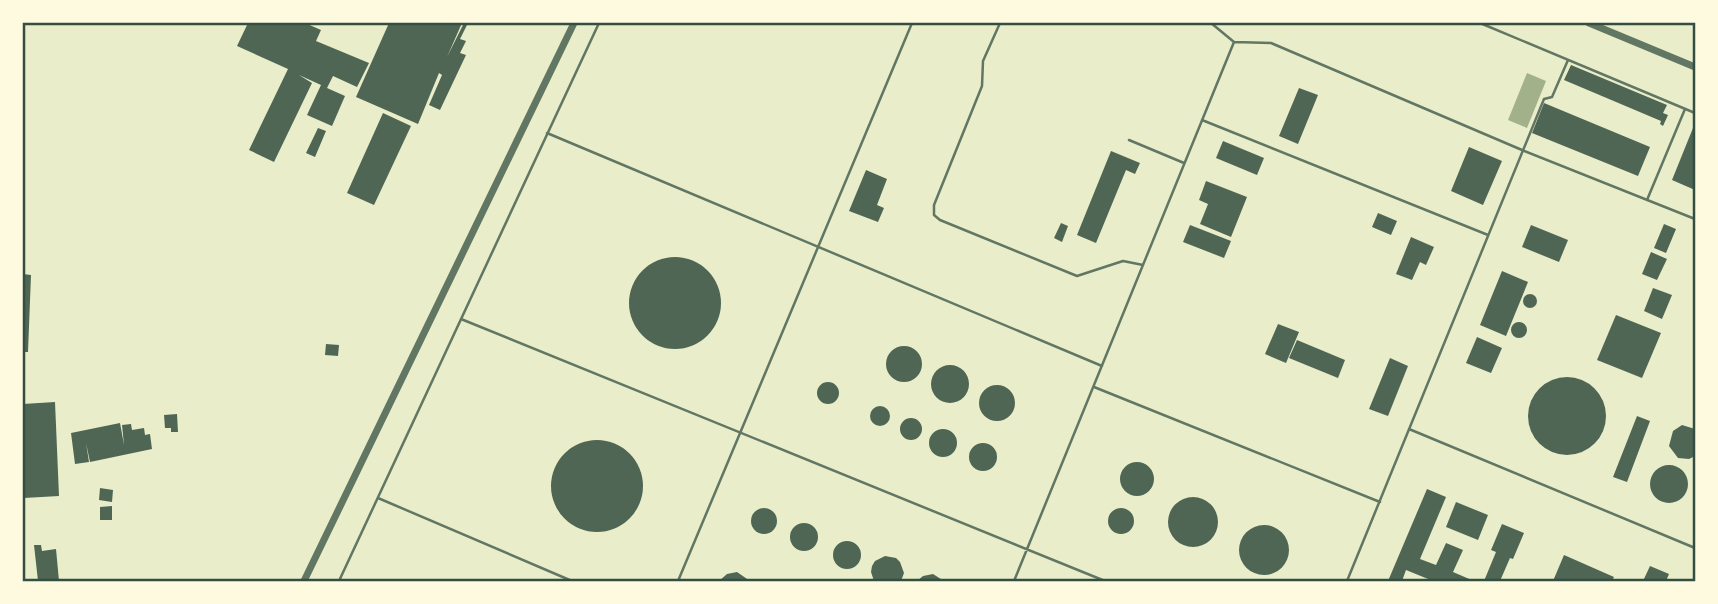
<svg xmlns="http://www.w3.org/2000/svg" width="1718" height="604" viewBox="0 0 1718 604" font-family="'Sofia Sans Condensed',sans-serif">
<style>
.water{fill:#a3b18a}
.building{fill:#4f6655}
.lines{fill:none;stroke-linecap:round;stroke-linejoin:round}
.service{stroke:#617663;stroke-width:2.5}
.tertiary{stroke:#617663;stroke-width:7}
.neatline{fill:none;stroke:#344e41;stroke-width:2.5}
</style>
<rect width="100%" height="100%" fill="#e9edc9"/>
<path class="water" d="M 1527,73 L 1546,81 L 1527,128 L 1508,120 Z"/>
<path class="building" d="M 248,23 L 305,23 L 321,30 L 316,41 L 369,63 L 357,87 L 333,76 L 327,88 L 345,96 L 332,126 L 307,115 L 321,85 L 299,75 L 312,83 L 274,162 L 249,150 L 288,69 L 237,46 Z
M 389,23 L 462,23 L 447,57 L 464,23 L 468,23 L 460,39 L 466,41 L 460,53 L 466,55 L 440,110 L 429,105 L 442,75 L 439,73 L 418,124 L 356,97 Z
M 1571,65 L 1667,105 L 1663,113 L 1668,115 L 1663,126 L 1660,124 L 1661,121 L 1564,80 Z
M 1299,88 L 1318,95 L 1298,144 L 1279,136 Z
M 1544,103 L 1650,147 L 1638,176 L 1532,133 Z
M 383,113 L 411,126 L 374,205 L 347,193 Z
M 1695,123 L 1695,190 L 1672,180 Z
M 318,128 L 326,131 L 315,157 L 306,153 Z
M 1223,141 L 1264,158 L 1257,175 L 1216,158 Z
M 1469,147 L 1502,161 L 1483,205 L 1451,191 Z
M 1111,151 L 1140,163 L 1135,174 L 1126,170 L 1096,243 L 1077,235 Z
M 866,170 L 887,179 L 877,205 L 884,208 L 878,222 L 849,211 Z
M 1206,181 L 1247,197 L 1231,237 L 1200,224 L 1208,204 L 1199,200 Z
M 1378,213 L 1397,221 L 1391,235 L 1372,227 Z
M 1061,223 L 1068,226 L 1062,242 L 1054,238 Z
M 1664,224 L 1676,229 L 1666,253 L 1654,248 Z
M 1190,225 L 1231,241 L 1224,258 L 1183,242 Z
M 1531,225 L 1568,240 L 1559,262 L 1522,247 Z
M 1411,237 L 1434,247 L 1426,265 L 1420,262 L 1412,280 L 1396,274 Z
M 1651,252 L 1667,259 L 1657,280 L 1642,274 Z
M629 303a46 46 0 1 1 92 0a46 46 0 1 1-92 0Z
M 1502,271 L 1528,282 L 1506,336 L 1480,325 Z
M 23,274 L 31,275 L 28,352 L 23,352 Z
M 1653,288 L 1672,295 L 1662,319 L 1644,311 Z
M1523 301a7 7 0 1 1 14 0a7 7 0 1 1-14 0Z
M 1616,315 L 1661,333 L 1642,378 L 1597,360 Z
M1511 330a8 8 0 1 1 16 0a8 8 0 1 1-16 0Z
M 1278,324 L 1299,332 L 1286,363 L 1265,354 Z
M 1477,337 L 1502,348 L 1491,373 L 1466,363 Z
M 1297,340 L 1345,360 L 1338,378 L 1289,358 Z
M 326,344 L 339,345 L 338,356 L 325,355 Z
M886 364a18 18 0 1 1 36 0a18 18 0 1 1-36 0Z
M 1390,358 L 1408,366 L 1388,416 L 1369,409 Z
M931 384a19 19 0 1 1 38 0a19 19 0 1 1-38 0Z
M1528 416a39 39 0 1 1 78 0a39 39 0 1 1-78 0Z
M817 393a11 11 0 1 1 22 0a11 11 0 1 1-22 0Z
M979 403a18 18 0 1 1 36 0a18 18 0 1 1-36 0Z
M 55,402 L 59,496 L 24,498 L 23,404 Z
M870 416a10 10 0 1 1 20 0a10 10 0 1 1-20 0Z
M 177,414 L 178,432 L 171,432 L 171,428 L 165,428 L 164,415 Z
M 1637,416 L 1650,421 L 1627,482 L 1613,477 Z
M900 429a11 11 0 1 1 22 0a11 11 0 1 1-22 0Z
M 120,423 L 124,445 L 122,425 L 131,424 L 132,430 L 144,428 L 145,435 L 150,434 L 152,449 L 90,462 L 86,443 L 89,462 L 75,464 L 71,433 Z
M 1682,425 L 1695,429 L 1695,456 L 1689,459 L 1678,458 L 1669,446 L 1673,431 Z
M929 443a14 14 0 1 1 28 0a14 14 0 1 1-28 0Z
M551 486a46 46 0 1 1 92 0a46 46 0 1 1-92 0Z
M969 457a14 14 0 1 1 28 0a14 14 0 1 1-28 0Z
M1120 479a17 17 0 1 1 34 0a17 17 0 1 1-34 0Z
M1650 484a19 19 0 1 1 38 0a19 19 0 1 1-38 0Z
M 100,488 L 113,490 L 112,502 L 99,500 Z
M 1427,489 L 1446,497 L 1420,559 L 1436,565 L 1446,543 L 1463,550 L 1453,572 L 1474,581 L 1433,581 L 1406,570 L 1402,581 L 1388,581 Z
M1168 522a25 25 0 1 1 50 0a25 25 0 1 1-50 0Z
M 1456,502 L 1488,515 L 1478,540 L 1446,527 Z
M 112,506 L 112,520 L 100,520 L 100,507 Z
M1108 521a13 13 0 1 1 26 0a13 13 0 1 1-26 0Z
M751 521a13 13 0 1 1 26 0a13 13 0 1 1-26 0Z
M790 537a14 14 0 1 1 28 0a14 14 0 1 1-28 0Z
M 1502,524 L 1524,533 L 1513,559 L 1510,558 L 1500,581 L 1484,581 L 1496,552 L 1491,550 Z
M1239 550a25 25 0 1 1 50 0a25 25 0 1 1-50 0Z
M833 555a14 14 0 1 1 28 0a14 14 0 1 1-28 0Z
M 34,545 L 41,545 L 42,551 L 56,549 L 59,581 L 38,581 Z
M 1564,555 L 1614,577 L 1612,581 L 1574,581 L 1569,579 L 1568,581 L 1553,581 Z
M 885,556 L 896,558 L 900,562 L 904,573 L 901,581 L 874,581 L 871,572 L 872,566 L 875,561 Z
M 1650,566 L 1669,574 L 1666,581 L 1643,581 Z
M 737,572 L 750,581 L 719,581 L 727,574 Z
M 933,574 L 944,581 L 917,581 L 923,576 Z"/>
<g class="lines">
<path class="service" d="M 1000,23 L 983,61 L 982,86 L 934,205 L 934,215 L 940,220 L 1077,276 L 1123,261 L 1143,265
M 1480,23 L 1695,113
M 1234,42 L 1271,43 L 1522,150 L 1695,219
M 1202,120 L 1488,235
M 547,133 L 1102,366
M 1129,140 L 1184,163
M 1647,200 L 1685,109
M 461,319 L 1105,581
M 1094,387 L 1380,502
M 1409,429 L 1695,548
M 378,498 L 572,581
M 339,581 L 599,23
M 678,581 L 912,23
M 1014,581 L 1234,42 L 1211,23
M 1347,581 L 1544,99 L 1552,97 L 1568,60"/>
<path class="tertiary" d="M 1589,23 L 1695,67
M 304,581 L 574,23"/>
</g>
<rect width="1718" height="604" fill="none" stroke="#fefae0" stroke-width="49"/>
<rect x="24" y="24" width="1670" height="556" class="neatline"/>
</svg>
